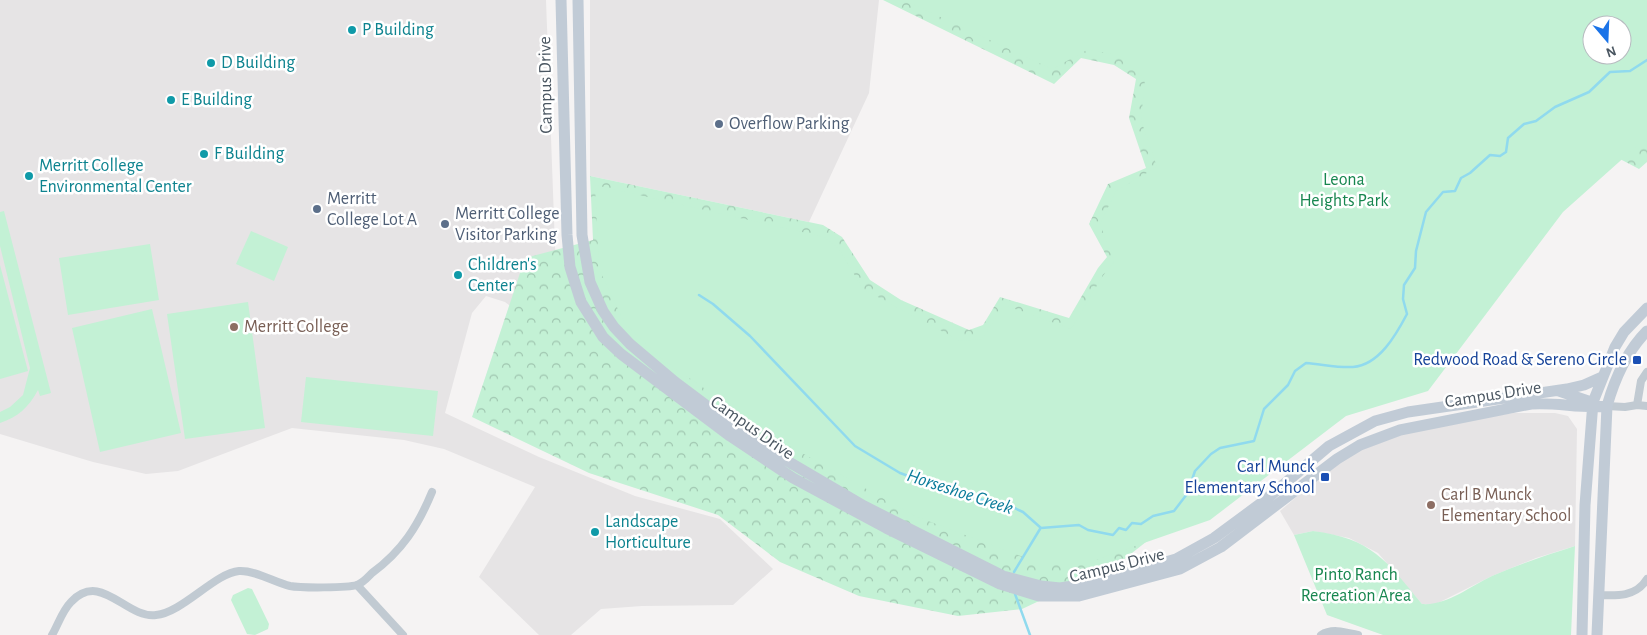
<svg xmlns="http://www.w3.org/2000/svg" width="1647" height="635" viewBox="0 0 1647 635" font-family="'Alegreya Sans',sans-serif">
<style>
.education{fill:#e6e4e5}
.forest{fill:url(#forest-crowns);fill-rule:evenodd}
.park{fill:#c3f1d5;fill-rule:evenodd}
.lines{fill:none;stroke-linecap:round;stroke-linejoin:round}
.stream{stroke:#90daee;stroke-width:2.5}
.street{stroke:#c1cad2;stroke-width:8}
.secondary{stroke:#c1cbd6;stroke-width:11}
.culture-dot{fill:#0f9aa8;stroke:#fff;stroke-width:2}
.service-dot{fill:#5c6f8a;stroke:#fff;stroke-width:2}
.education-dot{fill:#8d6e63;stroke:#fff;stroke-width:2}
.transit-dot{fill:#1a4fb4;stroke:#fff;stroke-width:2}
.labels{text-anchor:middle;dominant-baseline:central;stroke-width:5;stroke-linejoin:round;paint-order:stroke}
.culture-label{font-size:18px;fill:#0d838f;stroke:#fff;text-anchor:start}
.street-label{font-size:18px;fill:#4a5661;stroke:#fff}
.service-label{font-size:18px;fill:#4e5e75;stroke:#fff;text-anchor:start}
.park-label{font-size:18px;fill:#17864f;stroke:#fff}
.education-label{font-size:18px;fill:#785e54;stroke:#fff;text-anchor:start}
.transit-label{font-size:18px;fill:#164399;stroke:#fff;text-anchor:end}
.water-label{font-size:19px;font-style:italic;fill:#0c7c9b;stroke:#fff}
</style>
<defs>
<pattern id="forest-crowns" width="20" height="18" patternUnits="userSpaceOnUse" patternTransform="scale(1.25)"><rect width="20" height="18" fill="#c3f1d5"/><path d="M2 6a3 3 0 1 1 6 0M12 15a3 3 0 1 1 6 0" fill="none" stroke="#a0c6b0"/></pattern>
</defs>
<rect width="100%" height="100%" fill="#f5f3f3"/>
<path class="education" d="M 0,0 L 546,0 L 555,247 L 560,286 L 623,390 L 505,302 L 486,296 L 472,313 L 445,413 L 539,457 L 635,496 L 720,519 L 773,569 L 733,605 L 642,606 L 601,609 L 571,635 L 539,635 L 479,577 L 535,487 L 444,449 L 404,440 L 292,428 L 178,471 L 146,474 L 93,462 L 0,434 Z
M 590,0 L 879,0 L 869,93 L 809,222 L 590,176 Z
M 1514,413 L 1555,413 L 1568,416 L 1577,429 L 1575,546 L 1536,558 L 1492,576 L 1434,605 L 1422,604 L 1378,553 L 1349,538 L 1313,531 L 1294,535 L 1280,511 L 1329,469 L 1370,442 L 1416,427 Z"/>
<path class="forest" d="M 883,0 L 1647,0 L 1647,162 L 1639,169 L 1582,139 L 1226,479 L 1118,564 L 1022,609 L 958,616 L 859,596 L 780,562 L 718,515 L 589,473 L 472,417 L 525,258 L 593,240 L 590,176 L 823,225 L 842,237 L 870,280 L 901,300 L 969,330 L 983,325 L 1000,297 L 1069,318 L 1098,268 L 1107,257 L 1089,224 L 1108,184 L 1146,168 L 1129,118 L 1136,79 L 1114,65 L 1081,58 L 1054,84 ZM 1592,25 L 1622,25 L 1622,55 L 1592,55 Z"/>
<path class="park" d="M 904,0 L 1647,0 L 1647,137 L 1563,212 L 1428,391 L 1346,416 L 1210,520 L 1095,560 L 1031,560 L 915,516 L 784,443 L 666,362 L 625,324 L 599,269 L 595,185 L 824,237 L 839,249 L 863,289 L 960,341 L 982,339 L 1004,305 L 1071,329 L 1102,277 L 1114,262 L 1100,224 L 1116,191 L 1157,167 L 1141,120 L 1145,79 L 1119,55 L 1087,50 L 1052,69 ZM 1592,25 L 1622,25 L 1622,55 L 1592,55 Z
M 4,211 L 51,393 L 40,396 L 38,390 C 29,407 18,417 0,423 L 0,412 L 10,407 L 23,395 L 30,368 L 0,246 L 0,212 Z
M 251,231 L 288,247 L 274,281 L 236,264 Z
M 150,244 L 159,300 L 68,315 L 59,258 Z
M 0,265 L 28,371 L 0,379 Z
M 248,302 L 265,428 L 185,439 L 167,314 Z
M 152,309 L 181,433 L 100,452 L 72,328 Z
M 306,377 L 438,391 L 433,436 L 301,422 Z
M 1313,531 C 1371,538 1387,561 1422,604 C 1447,606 1470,586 1492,576 C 1519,564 1547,555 1575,546 L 1571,635 L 1383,635 L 1327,615 L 1294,535 Z
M 248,588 L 252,589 L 269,624 L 268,629 L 255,635 L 247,634 L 231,600 L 233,595 Z"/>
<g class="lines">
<path class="stream" d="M 699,295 L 713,304 L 750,336 L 855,446 L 900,473 L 962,495 L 1010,506 L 1023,512 L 1041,528 L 1079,525 L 1088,530 L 1113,535 L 1119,528 L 1126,530 L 1132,523 L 1141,524 L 1153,516 L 1174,511 L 1187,494 L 1195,471 L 1211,454 L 1220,448 L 1254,441 L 1264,409 L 1288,385 L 1295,371 L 1306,363 C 1321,364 1338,368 1353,367 C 1379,365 1396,335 1407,314 L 1403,299 L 1404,285 L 1415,268 L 1416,251 L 1426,212 L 1443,192 L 1455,191 L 1461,178 L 1470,173 L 1490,155 L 1500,156 L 1506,152 L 1508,138 L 1524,124 L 1536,121 L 1555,107 L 1589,92 L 1610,72 L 1630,71 L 1647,60
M 1014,572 L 1040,529
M 1015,594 L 1030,635"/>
<path class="street" d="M 1647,372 L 1641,381 L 1637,405 L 1647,406
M 1607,406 L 1625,407 L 1637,405
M 357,585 L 403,635
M 1598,595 C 1617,596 1636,597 1647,579
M 52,635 C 58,625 62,611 71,602 C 101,570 126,619 156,615 C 182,613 215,573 239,571 C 255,570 274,582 290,586 C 300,588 348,588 357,585 C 363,583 368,577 372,573 C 402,551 418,526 432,492
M 1321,635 C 1332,628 1345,632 1358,635"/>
<path class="secondary" d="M 561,0 L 567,235 L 570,267 L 581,302 L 603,337 L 621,354 L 730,436 L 793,478 L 886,528 L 1000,584 L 1039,596 L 1079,596 L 1180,569 L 1221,547 L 1337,459 L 1360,445 L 1400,430 L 1531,404 C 1557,402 1582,409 1607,406
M 578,0 L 582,235 L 590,282 L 603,311 L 614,327 L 630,344 L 675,382 L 755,442 L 864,506 L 1003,576 L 1041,586 L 1060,588 L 1092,583 L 1176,559 L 1214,538 L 1264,501 L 1329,446 L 1375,421 L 1408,412 L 1567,389 L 1584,385 L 1602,377
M 1559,391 L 1594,403
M 1582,635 L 1585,505 L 1593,402 L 1615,347 L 1624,332 L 1647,308
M 1597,635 L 1607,406 C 1615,378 1627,351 1647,331"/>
</g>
<g class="culture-dot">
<circle cx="352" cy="30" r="5"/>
<circle cx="211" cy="63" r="5"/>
<circle cx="171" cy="100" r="5"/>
<circle cx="204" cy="154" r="5"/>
<circle cx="29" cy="176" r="5"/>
<circle cx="458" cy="275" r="5"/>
<circle cx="595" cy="532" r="5"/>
</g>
<g class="service-dot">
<circle cx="719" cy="124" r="5"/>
<circle cx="317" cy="209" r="5"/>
<circle cx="445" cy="224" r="5"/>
</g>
<g class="education-dot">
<circle cx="234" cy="327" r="5"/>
<circle cx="1431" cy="505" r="5"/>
</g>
<g class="transit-dot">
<rect x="1632" y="355" width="10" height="10" rx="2.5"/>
<rect x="1320" y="472" width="10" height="10" rx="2.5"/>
</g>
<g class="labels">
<g class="culture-label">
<text x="362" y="30">P Building</text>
<text x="221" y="63">D Building</text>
<text x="181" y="100">E Building</text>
<text x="214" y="154">F Building</text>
<text x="39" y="166">Merritt College<tspan x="39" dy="21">Environmental Center</tspan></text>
<text x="468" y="265">Children's<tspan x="468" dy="21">Center</tspan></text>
<text x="605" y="522">Landscape<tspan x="605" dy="21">Horticulture</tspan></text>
</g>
<g class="street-label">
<text transform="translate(546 85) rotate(-91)">Campus Drive</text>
<text transform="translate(1493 395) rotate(-9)">Campus Drive</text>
<text transform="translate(752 428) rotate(35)">Campus Drive</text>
<text transform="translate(1117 566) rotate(-14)">Campus Drive</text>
</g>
<g class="service-label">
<text x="729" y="124">Overflow Parking</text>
<text x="327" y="199">Merritt<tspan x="327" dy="21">College Lot A</tspan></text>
<text x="455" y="214">Merritt College<tspan x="455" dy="21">Visitor Parking</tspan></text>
</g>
<g class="park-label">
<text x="1344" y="180">Leona<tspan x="1344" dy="21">Heights Park</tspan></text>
<text x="1356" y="575">Pinto Ranch<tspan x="1356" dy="21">Recreation Area</tspan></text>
</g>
<g class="education-label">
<text x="244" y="327">Merritt College</text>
<text x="1441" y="495">Carl B Munck<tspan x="1441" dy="21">Elementary School</tspan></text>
</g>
<g class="transit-label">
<text x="1627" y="360">Redwood Road &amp; Sereno Circle</text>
<text x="1315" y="467">Carl Munck<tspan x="1315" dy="21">Elementary School</tspan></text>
</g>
<g class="water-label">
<text transform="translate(960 492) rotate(18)">Horseshoe Creek</text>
</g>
</g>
<g transform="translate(1607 40) rotate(161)"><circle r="24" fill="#ffffff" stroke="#b7bbc0"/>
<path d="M0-4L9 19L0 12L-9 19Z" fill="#1a73e8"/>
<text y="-8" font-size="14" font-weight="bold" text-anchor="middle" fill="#4a5661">N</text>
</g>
</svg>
